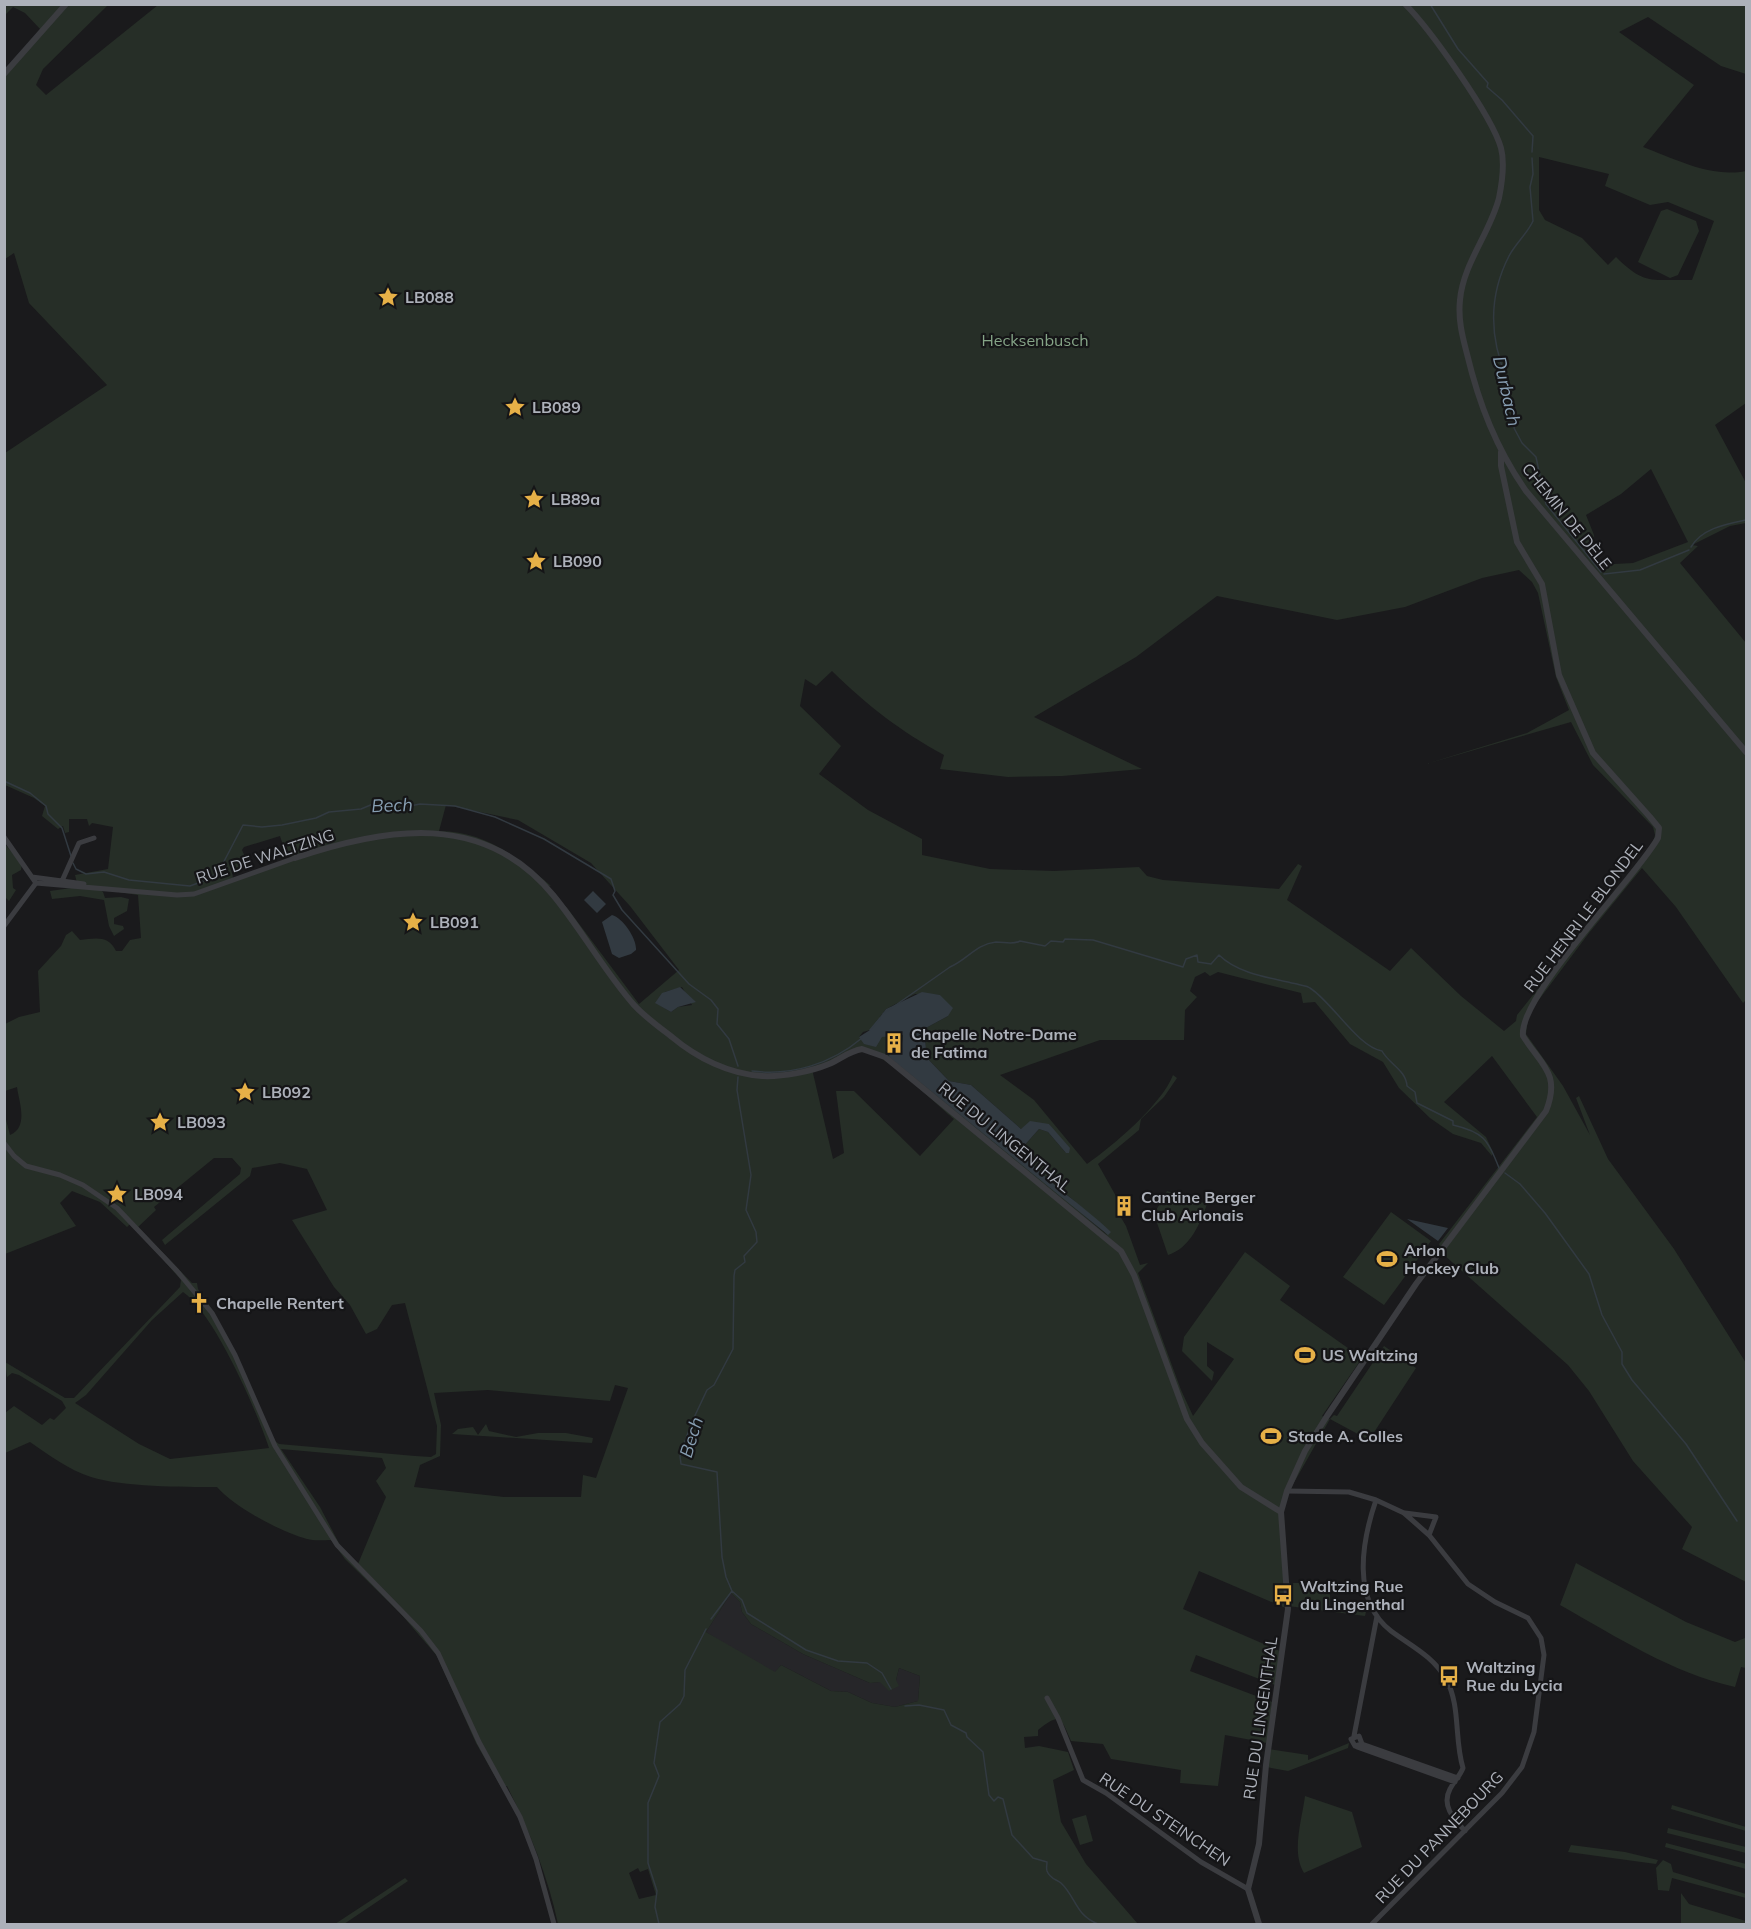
<svg xmlns="http://www.w3.org/2000/svg" width="1751" height="1929" viewBox="0 0 1751 1929" font-family="Mulish,sans-serif">
<style>
.built{fill:#262629}
.green{fill:#262e27;fill-rule:evenodd}
.water{fill:#323a41}
.lines{fill:none;stroke-linecap:round;stroke-linejoin:round}
.stream{stroke:#323a41;stroke-width:1.5}
.minor{stroke:#3b3c40;stroke-width:5}
.tertiary{stroke:#3b3c40;stroke-width:6}
.labels{text-anchor:middle;dominant-baseline:central;stroke-width:4.5;stroke-linejoin:round;paint-order:stroke}
.poi-label{font-size:16px;font-weight:bold;fill:#adb1ba;stroke:#151517;text-anchor:start}
.park-label{font-size:16px;fill:#85a487;stroke:#151517}
.street-label{font-size:16px;fill:#adb1ba;stroke:#151517}
.water-label{font-size:18px;font-style:italic;fill:#879eb2;stroke:#151517}
</style>
<rect width="100%" height="100%" fill="#1a1a1c"/>
<path class="built" d="M 731,1593 L 740,1602 L 742,1612 L 751,1624 L 803,1654 L 870,1683 L 896,1680 L 899,1668 L 920,1676 L 918,1701 L 895,1707 L 872,1703 L 848,1692 L 831,1691 L 781,1665 L 775,1673 L 732,1649 L 706,1632 Z"/>
<path class="green" d="M 4,5 L 108,5 L 43,69 L 36,85 L 46,95 L 158,5 L 1746,5 L 1746,74 L 1721,66 L 1648,17 L 1619,32 L 1694,85 L 1643,147 C 1675,159 1711,178 1746,171 L 1746,403 L 1715,425 L 1746,483 L 1746,523 L 1730,526 L 1692,545 L 1698,546 L 1680,563 L 1746,643 L 1746,1000 L 1743,1003 L 1676,907 L 1642,868 L 1589,933 L 1529,1013 L 1526,1034 L 1563,1086 L 1590,1135 L 1576,1098 L 1579,1096 L 1608,1159 L 1674,1249 L 1746,1363 L 1746,1582 L 1682,1549 L 1692,1527 L 1633,1461 L 1589,1391 L 1568,1365 L 1444,1255 L 1439,1244 L 1537,1117 L 1492,1056 L 1444,1102 L 1486,1137 L 1493,1152 L 1492,1156 L 1481,1143 L 1453,1134 L 1430,1118 L 1399,1088 L 1383,1062 L 1350,1044 L 1315,1002 L 1303,1003 L 1301,993 L 1218,972 L 1210,976 L 1205,972 L 1195,977 L 1190,991 L 1197,997 L 1185,1010 L 1184,1040 L 1100,1040 L 1000,1075 L 1034,1100 L 1087,1164 C 1113,1146 1162,1104 1173,1075 L 1177,1078 L 1164,1097 L 1141,1119 L 1139,1130 L 1098,1164 L 1117,1198 L 1116,1209 L 1126,1226 L 1140,1265 L 1148,1263 L 1138,1273 L 1181,1390 L 1193,1416 L 1234,1359 L 1207,1342 L 1207,1366 L 1214,1372 L 1212,1381 L 1182,1351 L 1184,1337 L 1245,1252 L 1290,1286 L 1280,1300 L 1362,1358 L 1322,1416 L 1330,1419 L 1334,1415 L 1337,1416 L 1384,1346 L 1416,1368 L 1369,1440 L 1330,1419 L 1283,1502 L 1286,1583 L 1330,1583 L 1330,1607 L 1366,1612 L 1365,1616 L 1288,1606 L 1288,1609 L 1199,1571 L 1183,1609 L 1280,1651 L 1275,1685 L 1196,1655 L 1190,1671 L 1272,1702 L 1267,1743 L 1225,1735 L 1218,1786 L 1180,1783 L 1181,1770 L 1111,1759 L 1103,1744 L 1071,1741 C 1061,1717 1060,1712 1038,1730 L 1038,1736 L 1024,1737 L 1025,1748 L 1039,1746 L 1068,1752 L 1074,1770 L 1053,1780 L 1061,1822 L 1086,1864 L 1138,1924 L 558,1924 C 548,1876 529,1830 507,1786 L 501,1787 L 476,1743 L 437,1656 L 401,1614 L 345,1559 L 331,1540 C 324,1540 314,1541 307,1539 C 281,1532 234,1507 217,1487 C 182,1487 123,1487 91,1477 C 69,1470 49,1455 30,1442 L 5,1453 L 5,1413 L 14,1406 L 42,1425 L 50,1418 L 54,1420 L 66,1408 L 62,1401 L 19,1375 L 12,1373 L 7,1377 L 5,1362 L 65,1398 L 74,1398 L 180,1287 L 181,1280 L 131,1223 L 127,1227 L 100,1202 L 72,1191 L 60,1203 L 76,1226 L 5,1254 L 5,1116 L 10,1135 C 29,1127 19,1102 17,1087 L 5,1091 L 5,1024 L 19,1017 L 40,1012 L 38,971 L 61,946 L 66,935 L 72,931 L 80,940 C 95,938 109,935 116,951 L 122,951 L 130,940 L 141,938 L 138,895 L 99,889 L 103,892 L 105,898 L 121,897 L 129,899 L 127,911 L 114,918 L 114,924 L 123,926 L 124,929 L 114,936 L 109,926 L 104,900 L 80,896 L 52,899 L 50,891 L 78,887 L 75,875 L 108,869 L 113,827 L 92,823 L 89,826 L 87,819 L 69,819 L 69,832 L 65,833 L 63,826 L 58,829 L 42,816 L 45,806 L 34,798 L 5,785 L 5,453 L 107,385 L 29,303 L 14,253 L 5,259 L 5,70 L 41,30 L 25,13 L 13,7 L 5,15 ZM 1539,157 L 1609,174 L 1605,186 L 1650,205 L 1668,202 L 1714,221 L 1692,280 C 1652,279 1645,286 1616,257 L 1608,265 L 1582,238 L 1545,220 L 1539,210 ZM 1651,469 L 1688,542 L 1633,563 L 1596,565 L 1594,535 L 1586,515 L 1621,494 ZM 1519,570 L 1532,582 L 1538,593 L 1556,677 L 1569,710 L 1527,733 L 1426,764 L 1571,722 L 1593,765 L 1653,827 L 1655,835 L 1652,845 L 1517,1015 L 1516,1021 L 1504,1031 L 1461,996 L 1411,948 L 1390,971 L 1287,900 L 1302,866 L 1298,864 L 1279,889 L 1163,880 L 1147,876 L 1139,867 L 1054,871 L 990,869 L 922,855 L 922,839 L 868,810 L 819,774 L 841,746 L 800,706 L 805,679 L 816,686 L 832,671 C 868,706 900,731 944,755 L 940,769 L 1008,777 L 1062,776 L 1142,769 L 1034,717 L 1136,657 L 1217,596 L 1337,620 L 1405,607 L 1482,578 ZM 446,805 L 518,820 L 591,863 L 630,906 L 679,970 L 639,1004 L 568,909 L 545,885 L 551,886 C 518,857 484,831 439,831 ZM 280,836 L 286,854 L 294,858 L 233,879 L 232,869 L 248,864 L 242,850 L 244,847 ZM 682,987 L 692,1005 L 678,1007 L 671,1012 L 656,1003 L 665,992 ZM 915,994 L 940,995 L 948,1016 L 924,1029 L 927,1058 L 949,1081 L 971,1085 L 1021,1129 L 1049,1124 L 1066,1153 L 1048,1132 L 1039,1129 L 1023,1147 L 1022,1153 C 1048,1184 1084,1203 1107,1235 L 1073,1206 L 902,1043 L 903,1035 L 859,1037 L 863,1032 L 870,1030 L 886,1009 ZM 862,1049 C 882,1052 935,1103 954,1119 L 920,1156 L 854,1091 L 836,1091 L 844,1153 L 833,1159 L 812,1069 ZM 214,1158 L 232,1158 L 241,1168 L 240,1174 L 162,1240 L 165,1245 L 250,1176 L 252,1168 L 280,1163 L 307,1169 L 327,1210 L 292,1220 L 334,1287 L 350,1305 L 366,1334 L 377,1329 L 392,1305 L 405,1303 L 437,1426 L 436,1454 L 431,1457 L 415,1456 L 279,1444 L 275,1441 L 214,1312 L 198,1289 L 197,1283 L 192,1283 L 138,1227 L 156,1210 L 154,1207 ZM 183,1292 C 214,1313 257,1411 269,1448 L 170,1459 L 139,1444 L 75,1403 L 86,1395 L 152,1320 ZM 615,1385 L 628,1388 L 596,1478 L 583,1475 L 581,1497 L 504,1497 L 414,1487 L 420,1465 L 440,1456 L 441,1425 L 434,1393 L 488,1390 L 610,1401 ZM 281,1449 L 382,1458 L 386,1468 L 376,1481 L 386,1497 L 358,1564 L 342,1549 L 320,1507 ZM 731,1593 L 740,1602 L 742,1612 L 751,1624 L 803,1654 L 870,1683 L 880,1682 L 889,1691 L 899,1686 L 896,1680 L 899,1668 L 920,1676 L 918,1701 L 895,1707 L 872,1703 L 848,1692 L 831,1691 L 781,1665 L 775,1672 L 706,1632 ZM 638,1868 L 640,1872 L 648,1869 L 656,1895 L 639,1899 L 629,1873 Z
M 1667,209 L 1696,221 L 1699,231 L 1678,275 L 1670,278 L 1638,262 L 1661,211 Z
M 4,843 L 22,864 L 21,870 L 12,875 L 13,888 L 16,890 L 9,901 L 5,897 Z
M 1167,1191 L 1207,1204 C 1200,1224 1190,1248 1168,1255 L 1154,1214 Z
M 1391,1212 L 1431,1241 L 1384,1305 L 1343,1277 Z
M 486,1424 L 489,1431 L 516,1437 L 538,1433 L 566,1433 L 593,1438 L 592,1443 L 452,1434 L 458,1429 L 473,1427 L 478,1435 Z
M 1576,1563 L 1686,1622 L 1735,1642 L 1745,1638 L 1746,1628 L 1746,1668 L 1741,1667 L 1735,1687 C 1672,1673 1617,1637 1560,1605 Z
M 1349,1743 L 1348,1748 L 1288,1771 L 1266,1767 L 1269,1749 L 1308,1755 L 1308,1760 Z
M 1305,1796 L 1352,1812 L 1362,1847 L 1304,1873 C 1291,1852 1302,1820 1305,1796 Z
M 1672,1805 L 1746,1827 L 1746,1831 L 1671,1809 Z
M 1086,1815 L 1093,1841 L 1080,1845 L 1072,1819 Z
M 1668,1828 L 1746,1847 L 1746,1853 L 1667,1833 Z
M 1666,1843 L 1746,1864 L 1746,1869 L 1665,1847 Z
M 1571,1845 L 1625,1852 L 1658,1860 L 1656,1864 L 1568,1852 Z
M 1663,1860 L 1671,1864 L 1673,1872 L 1746,1894 L 1746,1898 L 1672,1878 L 1669,1891 L 1658,1890 L 1656,1868 Z
M 405,1878 L 408,1881 L 344,1924 L 335,1924 Z
M 1681,1893 L 1689,1904 L 1746,1921 L 1746,1924 L 1681,1924 Z"/>
<path class="water" d="M 593,891 L 606,904 L 597,913 L 584,900 Z
M 612,915 C 623,918 637,939 636,950 L 631,954 L 619,958 L 612,954 L 602,922 Z
M 680,987 L 696,1002 L 678,1007 L 671,1012 L 655,1003 L 662,993 Z
M 922,992 L 940,995 L 953,1008 L 948,1016 L 924,1029 L 927,1058 L 949,1081 L 971,1085 L 1021,1129 L 1030,1121 L 1049,1124 L 1070,1148 L 1069,1153 L 1066,1153 L 1048,1132 L 1039,1129 L 1023,1147 L 1022,1153 C 1048,1184 1082,1204 1111,1232 L 1108,1235 L 889,1057 L 891,1046 L 902,1043 L 903,1035 L 882,1037 L 876,1047 L 864,1044 L 859,1037 L 870,1030 L 886,1009 Z
M 1407,1219 L 1448,1228 L 1438,1241 Z"/>
<g class="lines">
<path class="stream" d="M 1430,4 L 1458,49 L 1488,83 L 1487,87 L 1502,100 L 1533,136 L 1532,152
M 1532,158 L 1533,174 L 1530,187 L 1533,221 C 1527,234 1515,244 1509,256 C 1488,297 1489,337 1507,379 L 1503,385 L 1510,396 L 1516,418 L 1514,428 L 1522,443 L 1536,457 L 1546,504 L 1601,572
M 1691,547 C 1702,528 1727,524 1746,520
M 1604,574 L 1640,570 L 1689,550
M 4,781 L 30,793 L 46,806 L 48,814 L 62,828 L 71,856
M 73,863 L 76,869 L 86,874 L 104,872 L 129,880 L 190,886 L 209,879 L 219,871 L 243,825 L 262,827 L 282,825 L 316,818 L 329,812 L 361,809 L 373,804 L 395,809 L 420,804 L 455,806 L 495,817 L 544,839 L 611,879 L 615,891 L 613,895 L 622,910 L 689,984 L 711,1000 L 718,1009 L 717,1024 L 729,1039 L 738,1066
M 883,1014 L 950,967 C 967,960 976,944 996,942 C 1005,942 1013,945 1020,941 L 1045,946 L 1051,941 L 1063,942 L 1065,939 L 1093,940 L 1183,967 L 1186,959 L 1197,955 L 1198,962 L 1211,964 L 1219,955 C 1238,974 1271,978 1297,984 C 1302,986 1306,985 1310,988 C 1332,1002 1358,1047 1382,1051 C 1389,1064 1406,1070 1407,1086 L 1415,1092 L 1417,1103 L 1453,1121 L 1453,1125 C 1483,1132 1488,1139 1499,1168
M 870,1030 L 880,1018
M 752,1071 C 792,1076 831,1064 862,1038
M 738,1077 L 737,1090 L 751,1175 L 746,1210 L 756,1232 L 757,1242 L 744,1256 L 745,1262 L 735,1270 L 734,1276 L 733,1349 L 714,1385 L 707,1390 L 691,1424 L 680,1456 L 681,1464 L 717,1472 L 722,1557 L 726,1577 L 732,1591 L 742,1600 L 747,1613 L 806,1650 L 838,1661 L 867,1663 L 882,1673 L 891,1689
M 1505,1173 L 1520,1184 L 1545,1213 L 1589,1274 L 1602,1315 L 1622,1352 L 1622,1364 L 1632,1380 L 1686,1444 L 1737,1521
M 711,1619 L 732,1591
M 905,1706 L 919,1705 L 944,1710 L 951,1725 L 966,1733 L 967,1737 L 983,1752 L 989,1795 L 994,1801 L 998,1797 L 1003,1799 L 1012,1835 L 1033,1858 L 1047,1862 C 1047,1865 1046,1868 1047,1871 C 1050,1879 1056,1879 1061,1883 C 1076,1897 1075,1915 1098,1924
M 659,1924 L 655,1907 L 657,1891 L 648,1863 L 648,1803 L 659,1776 L 654,1763 L 660,1722 L 680,1704 L 684,1696 L 685,1670 L 706,1629"/>
<path class="minor" d="M 4,837 L 36,883 L 177,895 L 194,894 L 295,858
M 32,877 L 62,881 L 79,843 L 94,838
M 62,881 L 84,884
M 4,926 L 36,883
M 4,1143 L 14,1156 L 26,1166 L 60,1175 L 83,1185 L 117,1208 L 177,1271 L 212,1313 L 235,1355 L 275,1446 L 337,1545 L 421,1631 L 438,1653 L 479,1742 L 520,1817 L 536,1859 L 554,1924
M 1287,1491 L 1349,1492 L 1376,1500 L 1404,1513 L 1429,1535 L 1468,1584 L 1495,1602 L 1528,1618 L 1541,1638 L 1544,1655 L 1534,1732 L 1522,1767 L 1502,1793 L 1372,1924
M 1376,1500 C 1362,1541 1351,1600 1391,1631 C 1411,1646 1433,1656 1446,1679 C 1461,1706 1454,1739 1463,1768 C 1460,1776 1454,1781 1450,1789 C 1441,1806 1454,1819 1465,1831
M 1405,1513 L 1436,1517 L 1429,1535
M 1047,1698 L 1058,1718 L 1083,1780 L 1106,1793 L 1201,1862 L 1248,1889
M 1354,1736 L 1377,1616
M 1362,1744 L 1359,1736 L 1351,1739 L 1355,1746 L 1362,1744 L 1458,1778
M 1357,1747 L 1455,1782"/>
<path class="tertiary" d="M 1405,4 C 1430,29 1492,116 1501,148 C 1505,163 1502,183 1499,198 C 1490,233 1463,264 1460,300 C 1458,319 1462,335 1467,354 C 1479,404 1496,448 1526,491 L 1746,752
M 4,74 L 66,4
M 295,858 C 387,827 484,811 553,895 C 582,930 604,971 634,1005 C 645,1017 659,1027 672,1037 C 697,1058 729,1074 762,1076 C 782,1077 810,1072 829,1064 C 841,1059 849,1051 862,1049 L 885,1057 L 1121,1251 L 1134,1275 L 1187,1419 L 1202,1443 L 1241,1487 L 1281,1512
M 1259,1924 L 1248,1889 L 1259,1844 L 1266,1765 L 1288,1609 L 1281,1512 L 1287,1491 L 1305,1451 L 1327,1416 L 1416,1284 L 1546,1111 C 1561,1073 1541,1065 1523,1036 C 1518,996 1635,879 1658,838 L 1659,828 L 1650,817 L 1593,753 L 1559,675 L 1542,584 L 1517,542 L 1501,466 L 1501,452"/>
</g>
<defs>
<g id="sight-bare" transform="scale(1.62)"><path d="M0-6L1.8-2.2L6-1.7L2.9 1.2L3.7 5.4L0 3.3L-3.7 5.4L-2.9 1.2L-6-1.7L-1.8-2.2Z" fill="#e6b047" stroke="#151517" stroke-width="2.5" paint-order="stroke"/></g>
<g id="building-bare" transform="scale(1.62)"><path d="M-4-6H4V6H1V3H-1V6H-4ZM-2.5-4.3h1.7v1.8h-1.7ZM.8-4.3h1.7v1.8H.8ZM-2.5-1h1.7V.8h-1.7ZM.8-1h1.7V.8H.8Z" fill="#e6b047" stroke="#151517" stroke-width="2.5" paint-order="stroke"/></g>
<g id="stadium-bare" transform="scale(1.62)"><path d="M0-5a6.5 5 0 1 0 0 10a6.5 5 0 1 0 0-10ZM-3.5-1.8h7v3.6h-7Z" fill="#e6b047" stroke="#151517" stroke-width="2.5" paint-order="stroke"/></g>
<g id="church-bare" transform="scale(1.62)"><path d="M-1.2-6h2.4v3.5h3.3v2.4h-3.3V6h-2.4V-.1h-3.3v-2.4h3.3Z" fill="#e6b047" stroke="#151517" stroke-width="2.5" paint-order="stroke"/></g>
<g id="bus-bare" transform="scale(1.62)"><path d="M-5-6H5V4H4V6H2V4H-2V6H-4V4H-5ZM-3.5-4V0h7V-4ZM-3.5 1.2v1.5H-2V1.2ZM2 1.2v1.5H3.5V1.2Z" fill="#e6b047" stroke="#151517" stroke-width="2.5" paint-order="stroke"/></g>
</defs>
<g fill-rule="evenodd">
<use href="#sight-bare" x="388" y="297"/>
<use href="#sight-bare" x="515" y="407"/>
<use href="#sight-bare" x="534" y="499"/>
<use href="#sight-bare" x="536" y="561"/>
<use href="#sight-bare" x="413" y="922"/>
<use href="#building-bare" x="894" y="1043"/>
<use href="#sight-bare" x="245" y="1092"/>
<use href="#sight-bare" x="160" y="1122"/>
<use href="#sight-bare" x="117" y="1194"/>
<use href="#building-bare" x="1124" y="1206"/>
<use href="#stadium-bare" x="1387" y="1259"/>
<use href="#church-bare" x="199" y="1303"/>
<use href="#stadium-bare" x="1305" y="1355"/>
<use href="#stadium-bare" x="1271" y="1436"/>
<use href="#bus-bare" x="1283" y="1595"/>
<use href="#bus-bare" x="1449" y="1676"/>
</g>
<g class="labels">
<g class="poi-label">
<text x="405" y="297">LB088</text>
<text x="532" y="407">LB089</text>
<text x="551" y="499">LB89a</text>
<text x="553" y="561">LB090</text>
<text x="430" y="922">LB091</text>
<text x="911" y="1034">Chapelle Notre-Dame<tspan x="911" dy="18">de Fatima</tspan></text>
<text x="262" y="1092">LB092</text>
<text x="177" y="1122">LB093</text>
<text x="134" y="1194">LB094</text>
<text x="1141" y="1197">Cantine Berger<tspan x="1141" dy="18">Club Arlonais</tspan></text>
<text x="1404" y="1250">Arlon<tspan x="1404" dy="18">Hockey Club</tspan></text>
<text x="216" y="1303">Chapelle Rentert</text>
<text x="1322" y="1355">US Waltzing</text>
<text x="1288" y="1436">Stade A. Colles</text>
<text x="1300" y="1586">Waltzing Rue<tspan x="1300" dy="18">du Lingenthal</tspan></text>
<text x="1466" y="1667">Waltzing<tspan x="1466" dy="18">Rue du Lycia</tspan></text>
</g>
<g class="park-label">
<text x="1035" y="340">Hecksenbusch</text>
</g>
<g class="street-label">
<text transform="translate(1567 516) rotate(51)">CHEMIN DE DÈLE</text>
<text transform="translate(265 856) rotate(-18)">RUE DE WALTZING</text>
<text transform="translate(1583 916) rotate(-53)">RUE HENRI LE BLONDEL</text>
<text transform="translate(1005 1137) rotate(39)">RUE DU LINGENTHAL</text>
<text transform="translate(1260 1718) rotate(-82)">RUE DU LINGENTHAL</text>
<text transform="translate(1165 1819) rotate(34)">RUE DU STEINCHEN</text>
<text transform="translate(1439 1837) rotate(-46)">RUE DU PANNEBOURG</text>
</g>
<g class="water-label">
<text transform="translate(1507 391) rotate(77)">Durbach</text>
<text transform="translate(392 805) rotate(-2)">Bech</text>
<text transform="translate(691 1437) rotate(-73)">Bech</text>
</g>
</g>
<rect width="1751" height="1929" fill="none" stroke="#adb1ba" stroke-width="12"/>
</svg>
